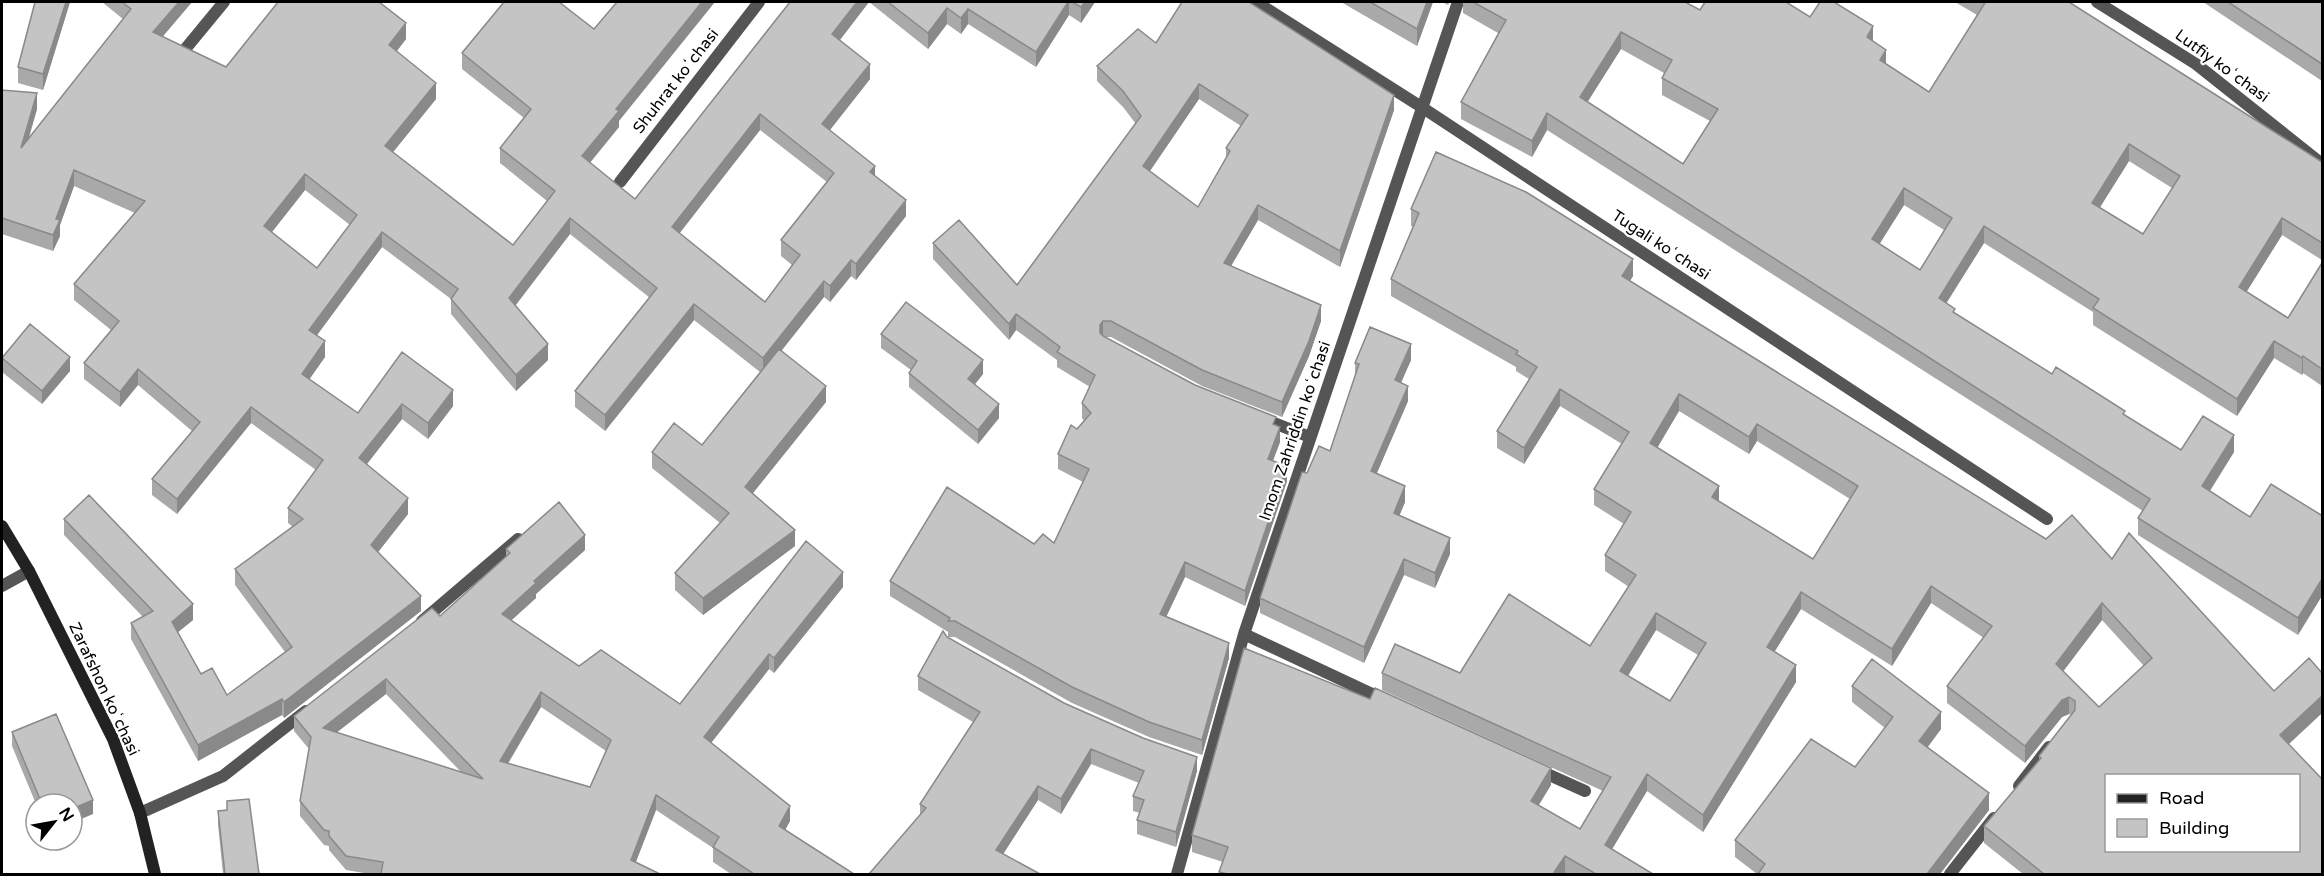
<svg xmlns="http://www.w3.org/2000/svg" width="2324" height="876" viewBox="0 0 2324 876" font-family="'Varela Round',sans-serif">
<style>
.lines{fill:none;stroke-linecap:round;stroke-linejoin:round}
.service{stroke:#555;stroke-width:12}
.minor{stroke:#555;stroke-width:12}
.secondary{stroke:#222;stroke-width:12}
.wall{fill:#a9a9a9;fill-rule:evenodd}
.shaded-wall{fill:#898989}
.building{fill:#c4c4c4;stroke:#898989;stroke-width:1.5;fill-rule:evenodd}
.labels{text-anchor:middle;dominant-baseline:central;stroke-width:4.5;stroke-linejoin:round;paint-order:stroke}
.street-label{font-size:16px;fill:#000;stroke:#fff}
</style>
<rect width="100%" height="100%" fill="#fff"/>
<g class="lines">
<path class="service" d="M 2,586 L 29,571"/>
<path class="minor" d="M 1256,2 L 1423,108 L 2047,519
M 2097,2 L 2196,64 L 2322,164
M 182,53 L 224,2
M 620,182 L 759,2
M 1261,418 L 1310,437
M 422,621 L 518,539
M 1244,634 L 1387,701
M 1536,769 L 1585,791
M 2019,786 L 2049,747
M 140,813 L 223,776 L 306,711
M 1177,874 L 1244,634 L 1458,2
M 1950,874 L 1994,818"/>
<path class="secondary" d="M 2,526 L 29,571 L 113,739 L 140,813 L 155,874"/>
</g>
<path class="wall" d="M 35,2 L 70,2 L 43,90 L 18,83 L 18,67 Z
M 102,2 L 192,2 L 162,37 L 226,67 L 278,2 L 382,2 L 381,3 L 406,39 L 397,51 L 436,99 L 393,152 L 513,245 L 547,201 L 500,163 L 500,148 L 524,118 L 462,69 L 462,53 L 619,121 L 619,127 L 590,163 L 635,199 L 790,2 L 1095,2 L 1081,23 L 1069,15 L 1036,67 L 968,24 L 961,34 L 947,24 L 928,49 L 869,2 L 840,40 L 870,79 L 830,130 L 875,175 L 906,216 L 856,280 L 851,276 L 830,302 L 824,297 L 781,351 L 826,402 L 753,493 L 795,546 L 703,615 L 675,590 L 675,573 L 720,523 L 652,468 L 652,452 L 702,445 L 760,372 L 694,320 L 605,431 L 575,407 L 575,391 L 650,298 L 570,234 L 515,305 L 548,360 L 516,391 L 451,314 L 451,299 L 382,247 L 317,335 L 325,357 L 309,379 L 358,413 L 402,352 L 453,406 L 428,439 L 402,419 L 367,464 L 408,514 L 378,552 L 421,611 L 284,718 L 282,715 L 198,761 L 131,639 L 131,623 L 143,617 L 64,535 L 64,519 L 193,620 L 178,632 L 201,674 L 227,695 L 285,652 L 235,585 L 235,569 L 293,527 L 288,523 L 288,508 L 316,470 L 251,423 L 177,514 L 152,495 L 152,479 L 192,431 L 138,385 L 120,407 L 84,379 L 84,363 L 111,330 L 74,300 L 74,284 L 135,213 L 74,186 L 60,225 L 60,236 L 53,251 L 2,234 L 2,90 L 37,109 L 29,138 L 123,19 ZM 760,130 L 827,182 L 781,240 L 781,256 L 792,265 L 765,302 L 679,233 ZM 305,190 L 350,225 L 317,268 L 272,232 Z
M 1341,2 L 1433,2 L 1417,46 Z
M 1442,2 L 1450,2 L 1448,5 Z
M 1463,2 L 1685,2 L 1700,10 L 1810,17 L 1873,41 L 1886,64 L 1929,92 L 1977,15 L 1955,2 L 2069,2 L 2322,162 L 2322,260 L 2282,235 L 2246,292 L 2288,318 L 2322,263 L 2322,386 L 2303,373 L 2302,375 L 2274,358 L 2237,416 L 2093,325 L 2093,312 L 1984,243 L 1946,303 L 1955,313 L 2052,374 L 2125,415 L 2181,450 L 2234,452 L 2210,491 L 2250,517 L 2321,515 L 2298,635 L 2138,535 L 2138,518 L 2143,511 L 1547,130 L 1532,157 L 1461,119 L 1461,102 L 1498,33 L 1463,13 ZM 1621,49 L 1664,73 L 1662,78 L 1662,95 L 1710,121 L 1683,164 L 1587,102 ZM 2129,161 L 2172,188 L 2143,234 L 2100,207 ZM 1904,205 L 1944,230 L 1920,270 L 1879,244 Z
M 2203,2 L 2322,2 L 2322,82 L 2322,81 Z
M 1156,43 L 1394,110 L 1340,267 L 1258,220 L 1231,266 L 1321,321 L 1309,356 L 1282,417 L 1202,386 L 1111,337 L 1105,337 L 1195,385 L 1276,425 L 1280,442 L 1273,460 L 1287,481 L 1245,606 L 1185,577 L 1166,617 L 1229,658 L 1202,755 L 1149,737 L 1072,703 L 955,637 L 948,637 L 948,632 L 890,596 L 890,581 L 1034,544 L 1054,543 L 1083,482 L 1058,469 L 1058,454 L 1084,421 L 1082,418 L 1082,403 L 1090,387 L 1057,367 L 1057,360 L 1016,330 L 1009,340 L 933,259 L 933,243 L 1017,285 L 1136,124 L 1123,107 L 1097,81 L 1097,66 ZM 1199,99 L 1241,126 L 1226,148 L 1226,157 L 1198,207 L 1150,171 Z
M 1411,209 L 1633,276 L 1630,281 L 2046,539 L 2112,559 L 2274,691 L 2322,713 L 2289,744 L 2322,874 L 2023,874 L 1984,843 L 1984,826 L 2039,761 L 2039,756 L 2071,715 L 2069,714 L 2062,717 L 2025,763 L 1947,703 L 1947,686 L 1984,638 L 1931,603 L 1892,666 L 1801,609 L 1774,652 L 1796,682 L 1703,832 L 1647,791 L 1612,849 L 1653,874 L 1568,874 L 1565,873 L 1564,874 L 1219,874 L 1223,862 L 1192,852 L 1192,835 L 1551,785 L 1538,805 L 1580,829 L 1603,791 L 1382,690 L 1382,673 L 1460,673 L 1590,646 L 1629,587 L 1605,571 L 1605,555 L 1624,524 L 1594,505 L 1594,489 L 1622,444 L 1560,406 L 1524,464 L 1497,448 L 1497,431 L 1529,379 L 1516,371 L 1516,367 L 1391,296 L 1391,279 L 1413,227 L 1411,226 ZM 1679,411 L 1749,454 L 1757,441 L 1850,499 L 1813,559 L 1719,501 L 1657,448 ZM 2102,620 L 2144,666 L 2099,707 L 2063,671 ZM 1656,630 L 1698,655 L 1670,701 L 1628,676 Z
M 881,334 L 983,374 L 975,384 L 999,418 L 978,444 L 909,387 L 909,373 L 911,370 L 881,348 Z
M 2,358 L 70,371 L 42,404 L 2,372 Z
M 1411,360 L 1401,383 L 1408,401 L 1376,474 L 1405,502 L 1399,516 L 1450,554 L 1435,588 L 1404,575 L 1364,663 L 1260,613 L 1260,598 L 1307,473 L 1330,451 L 1355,377 L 1355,363 Z
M 506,549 L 585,550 L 536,594 L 536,598 L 511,620 L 579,666 L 680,704 L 843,587 L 774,673 L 769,669 L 711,743 L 790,821 L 785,830 L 854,874 L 731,874 L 713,862 L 713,848 L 656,810 L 636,862 L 660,874 L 370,874 L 346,870 L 329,850 L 329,846 L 324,845 L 300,816 L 300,801 L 309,749 L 294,731 L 294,716 L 440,616 L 506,557 ZM 386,694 L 462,773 L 336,733 ZM 541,707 L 606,751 L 590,787 L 508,764 Z
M 947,637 L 1064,703 L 1197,771 L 1176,847 L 1137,834 L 1137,820 L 1140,813 L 1133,811 L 1133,796 L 1139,783 L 1091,764 L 1061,814 L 1038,800 L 1003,854 L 920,815 L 920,804 L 973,722 L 918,690 L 918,676 Z
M 1852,686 L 1941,729 L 1928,747 L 1989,810 L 1940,874 L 1757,874 L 1735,857 L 1735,840 L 1855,767 L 1885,728 L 1852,702 Z
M 12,732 L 93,814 L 72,804 L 36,804 L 12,746 Z
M 218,811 L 259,874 L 223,874 L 218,825 Z"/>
<path class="shaded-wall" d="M 66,2 L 70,2 L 43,90 L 43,74 Z
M 179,2 L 192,2 L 153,48 L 153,32 Z
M 702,2 L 715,2 L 619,121 L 619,127 L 582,172 L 582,156 L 616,109 Z
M 857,2 L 869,2 L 832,50 L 832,34 Z
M 1068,2 L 1069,2 L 1069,15 L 1036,67 L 1036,52 Z
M 1085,2 L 1095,2 L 1081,23 L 1081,7 Z
M 1427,2 L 1433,2 L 1417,46 L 1417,29 Z
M 947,8 L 947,24 L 928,49 L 928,33 Z
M 968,9 L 968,24 L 961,34 L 961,18 Z
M 406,23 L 406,39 L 389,61 L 389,45 Z
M 1873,26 L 1873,43 L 1867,37 Z
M 1621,32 L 1621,49 L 1580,114 L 1580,97 Z
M 1886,50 L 1886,67 L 1880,60 Z
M 870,64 L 870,79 L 822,140 L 822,124 Z
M 436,83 L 436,99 L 385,162 L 385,146 Z
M 1199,84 L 1199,99 L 1143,181 L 1143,166 Z
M 37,93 L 37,109 L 21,163 L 21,148 Z
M 1394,95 L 1394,110 L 1340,267 L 1340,251 Z
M 1547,113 L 1547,130 L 1532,157 L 1532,141 Z
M 760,114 L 760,130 L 672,243 L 672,227 Z
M 2129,144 L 2129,161 L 2092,220 L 2092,203 Z
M 875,166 L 875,181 L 870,172 Z
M 74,170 L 74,186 L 60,225 L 60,236 L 53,251 L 53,235 L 56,219 Z
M 305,174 L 305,190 L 264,242 L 264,226 Z
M 1904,188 L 1904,205 L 1872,256 L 1872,239 Z
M 906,200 L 906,216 L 856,280 L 856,264 Z
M 1258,205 L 1258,220 L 1224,278 L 1224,263 Z
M 570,218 L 570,234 L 509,314 L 509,298 Z
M 2282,218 L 2282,235 L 2239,304 L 2239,287 Z
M 1984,226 L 1984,243 L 1939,315 L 1939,298 Z
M 382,232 L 382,247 L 309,346 L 309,330 Z
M 1633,259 L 1633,276 L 1622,293 L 1622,276 Z
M 851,260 L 851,276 L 830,302 L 830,286 Z
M 824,281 L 824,297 L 763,374 L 763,358 Z
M 694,304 L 694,320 L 605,431 L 605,415 Z
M 1321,305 L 1321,321 L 1309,356 L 1282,417 L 1282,402 Z
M 1016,314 L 1016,330 L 1009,340 L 1009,324 Z
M 1103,321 L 1103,337 L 1100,341 L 1100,325 Z
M 325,341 L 325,357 L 302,390 L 302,374 Z
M 2274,341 L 2274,358 L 2237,416 L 2237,399 Z
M 548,344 L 548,360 L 516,391 L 516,375 Z
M 1411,344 L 1411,360 L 1395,396 L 1395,380 Z
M 2303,356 L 2303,373 L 2302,375 L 2302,358 Z
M 70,357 L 70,371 L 42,404 L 42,391 Z
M 983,360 L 983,374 L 968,393 L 968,379 Z
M 138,369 L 138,385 L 120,407 L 120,392 Z
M 826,386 L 826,402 L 745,503 L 745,487 Z
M 1408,386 L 1408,401 L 1371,487 L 1371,471 Z
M 1560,389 L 1560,406 L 1524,464 L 1524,448 Z
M 453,390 L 453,406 L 428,439 L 428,423 Z
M 1679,394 L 1679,411 L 1650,460 L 1650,443 Z
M 402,404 L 402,419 L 359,474 L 359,458 Z
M 999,404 L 999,418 L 978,444 L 978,430 Z
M 251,407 L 251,423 L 177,514 L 177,499 Z
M 1757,424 L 1757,441 L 1749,454 L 1749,437 Z
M 1280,427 L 1280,442 L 1268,474 L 1268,459 Z
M 2234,435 L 2234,452 L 2202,503 L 2202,486 Z
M 1287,466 L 1287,481 L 1245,606 L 1245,591 Z
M 1405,486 L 1405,502 L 1394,529 L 1394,513 Z
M 1719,486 L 1719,503 L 1712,497 Z
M 408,498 L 408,514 L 371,561 L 371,545 Z
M 795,530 L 795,546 L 703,615 L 703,598 Z
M 585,535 L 585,550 L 536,594 L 536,598 L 502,629 L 502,614 L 534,581 Z
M 1450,538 L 1450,554 L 1435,588 L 1435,573 Z
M 1404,559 L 1404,575 L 1364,663 L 1364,647 Z
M 1185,562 L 1185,577 L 1160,630 L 1160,614 Z
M 843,572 L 843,587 L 774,673 L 774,658 Z
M 2322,579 L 2322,596 L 2298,635 L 2298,618 Z
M 1931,586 L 1931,603 L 1892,666 L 1892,649 Z
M 1801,592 L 1801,609 L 1767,664 L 1767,647 Z
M 421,596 L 421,611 L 284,718 L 284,702 Z
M 2102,603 L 2102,620 L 2056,681 L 2056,664 Z
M 193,604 L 193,620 L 172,637 L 172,622 Z
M 1656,613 L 1656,630 L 1620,688 L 1620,671 Z
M 1229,643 L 1229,658 L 1202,755 L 1202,740 Z
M 769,654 L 769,669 L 704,752 L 704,737 Z
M 1796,665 L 1796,682 L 1703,832 L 1703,815 Z
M 386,679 L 386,694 L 323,743 L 323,728 Z
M 541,692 L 541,707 L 500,776 L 500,761 Z
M 2322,696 L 2322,713 L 2280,752 L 2280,735 Z
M 2069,697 L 2069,714 L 2062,717 L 2025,763 L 2025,746 L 2062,700 Z
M 282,699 L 282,715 L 198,761 L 198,745 Z
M 1941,712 L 1941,729 L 1919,758 L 1919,741 Z
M 1091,749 L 1091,764 L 1061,814 L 1061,799 Z
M 1197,757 L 1197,771 L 1176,847 L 1176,832 Z
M 1551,768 L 1551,785 L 1531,818 L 1531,801 Z
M 1647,774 L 1647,791 L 1605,861 L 1605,845 Z
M 1038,786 L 1038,800 L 996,865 L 996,850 Z
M 1989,793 L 1989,810 L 1940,874 L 1927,874 Z
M 656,795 L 656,810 L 631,874 L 631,860 Z
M 93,800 L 93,814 L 72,823 L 72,809 Z
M 790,806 L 790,821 L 779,841 L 779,826 Z
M 1565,856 L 1565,873 L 1564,874 L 1553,874 Z"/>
<path class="building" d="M 35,2 L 66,2 L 43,74 L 18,67 Z
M 122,2 L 179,2 L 153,32 L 226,67 L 278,2 L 379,2 L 406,23 L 389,45 L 436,83 L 385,146 L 513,245 L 555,191 L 500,148 L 531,109 L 462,53 L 504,2 L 559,2 L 594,29 L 617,2 L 702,2 L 616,109 L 619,111 L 582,156 L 635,199 L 790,2 L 857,2 L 832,34 L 870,64 L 822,124 L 875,166 L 870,172 L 906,200 L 856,264 L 851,260 L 830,286 L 824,281 L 763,358 L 694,304 L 605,415 L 575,391 L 657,288 L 570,218 L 509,298 L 548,344 L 516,375 L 451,299 L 458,289 L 382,232 L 309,330 L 325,341 L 302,374 L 358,413 L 402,352 L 453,390 L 428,423 L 402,404 L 359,458 L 408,498 L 371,545 L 421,596 L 284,702 L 282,699 L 198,745 L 131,623 L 153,611 L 64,519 L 89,495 L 193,604 L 172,622 L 201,674 L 212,668 L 227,695 L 292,647 L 235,569 L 303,519 L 288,508 L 323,460 L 251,407 L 177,499 L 152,479 L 200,422 L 138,369 L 120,392 L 84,363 L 119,321 L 74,284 L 145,201 L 74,170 L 56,219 L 60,220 L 53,235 L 2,218 L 2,90 L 37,93 L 21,148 L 131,9 ZM 760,114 L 834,173 L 781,240 L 800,255 L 765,302 L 672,227 ZM 305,174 L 357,215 L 317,268 L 264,226 Z
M 888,2 L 1068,2 L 1036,52 L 968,9 L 961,18 L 947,8 L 928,33 Z
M 1072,2 L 1085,2 L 1081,7 Z
M 1182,2 L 1249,2 L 1394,95 L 1340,251 L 1258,205 L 1224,263 L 1321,305 L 1309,341 L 1282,402 L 1202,370 L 1111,321 L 1103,321 L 1100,325 L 1100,333 L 1103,336 L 1195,385 L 1276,417 L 1273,424 L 1280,427 L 1268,459 L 1287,466 L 1245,591 L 1185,562 L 1160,614 L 1229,643 L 1202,740 L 1149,722 L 1072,687 L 955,621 L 948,621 L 950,618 L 890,581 L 947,487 L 1034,544 L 1043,534 L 1054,543 L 1089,469 L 1058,454 L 1071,425 L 1077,429 L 1091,413 L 1082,403 L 1095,375 L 1057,352 L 1060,347 L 1016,314 L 1009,324 L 933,243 L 959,220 L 1017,285 L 1141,116 L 1123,91 L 1097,66 L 1138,29 L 1156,43 ZM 1199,84 L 1248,115 L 1226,148 L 1230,151 L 1198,207 L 1143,166 Z
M 1370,2 L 1427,2 L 1417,29 Z
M 1473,2 L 1685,2 L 1700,10 L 1705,2 L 1786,2 L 1810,17 L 1820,2 L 1834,2 L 1873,26 L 1867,37 L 1886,50 L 1880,60 L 1929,92 L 1985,3 L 1982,2 L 2069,2 L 2322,162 L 2322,243 L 2282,218 L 2239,287 L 2288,318 L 2322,263 L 2322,369 L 2303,356 L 2302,358 L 2274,341 L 2237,399 L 2093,308 L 2099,299 L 1984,226 L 1939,298 L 1955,309 L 1953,312 L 2052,374 L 2056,367 L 2125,411 L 2123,414 L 2181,450 L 2203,416 L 2234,435 L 2202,486 L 2250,517 L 2271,484 L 2321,515 L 2322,514 L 2322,579 L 2298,618 L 2138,518 L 2150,499 L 1547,113 L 1532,141 L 1461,102 L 1506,20 ZM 1621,32 L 1672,60 L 1662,78 L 1718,109 L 1683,164 L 1580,97 ZM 2129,144 L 2180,176 L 2143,234 L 2092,203 ZM 1904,188 L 1952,218 L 1920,270 L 1872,239 Z
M 2228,2 L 2322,2 L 2322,65 L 2322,64 Z
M 1436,152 L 1526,192 L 1633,259 L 1622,276 L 2046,539 L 2072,515 L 2112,559 L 2129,533 L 2274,691 L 2309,658 L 2322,673 L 2322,696 L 2280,735 L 2322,779 L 2322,874 L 2044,874 L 1984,826 L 2041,758 L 2039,756 L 2075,710 L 2075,701 L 2069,697 L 2062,700 L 2025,746 L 1947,686 L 1992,626 L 1931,586 L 1892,649 L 1801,592 L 1767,647 L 1796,665 L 1703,815 L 1647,774 L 1605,845 L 1653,874 L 1596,874 L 1565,856 L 1553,874 L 1228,874 L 1219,872 L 1228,847 L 1192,835 L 1244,648 L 1370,699 L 1375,688 L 1551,768 L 1531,801 L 1580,829 L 1611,777 L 1382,673 L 1395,644 L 1460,673 L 1509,594 L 1590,646 L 1636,575 L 1605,555 L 1631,512 L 1594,489 L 1629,432 L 1560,389 L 1524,448 L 1497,431 L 1537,367 L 1516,354 L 1518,351 L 1391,279 L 1419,213 L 1411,209 ZM 1679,394 L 1749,437 L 1757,424 L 1858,486 L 1813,559 L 1712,497 L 1719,486 L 1650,443 ZM 2102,603 L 2152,658 L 2099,707 L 2056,664 ZM 1656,613 L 1706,643 L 1670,701 L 1620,671 ZM 2106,776 L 2298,776 L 2298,850 L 2106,850 Z
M 906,302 L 983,360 L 968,379 L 999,404 L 978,430 L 909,373 L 917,361 L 881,334 Z
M 30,324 L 70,357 L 42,391 L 2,358 Z
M 1370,327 L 1411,344 L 1395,380 L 1408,386 L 1371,471 L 1405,486 L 1394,513 L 1450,538 L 1435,573 L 1404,559 L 1364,647 L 1260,598 L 1302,472 L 1307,473 L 1319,446 L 1330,451 L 1359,364 L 1355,363 Z
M 779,349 L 826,386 L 745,487 L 795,530 L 703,598 L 675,573 L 729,513 L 652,452 L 674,423 L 702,445 Z
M 559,502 L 585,535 L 534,581 L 536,583 L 502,614 L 579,666 L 601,650 L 680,704 L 806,541 L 843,572 L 774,658 L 769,654 L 704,737 L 790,806 L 779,826 L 854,874 L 754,874 L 713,847 L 719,837 L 656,795 L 631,860 L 660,874 L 381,874 L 383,862 L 346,856 L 329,836 L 329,831 L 324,830 L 300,801 L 311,737 L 294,716 L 432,608 L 440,616 L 510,553 L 506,549 ZM 386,679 L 483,779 L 323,728 ZM 541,692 L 611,740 L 590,787 L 500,761 Z
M 943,631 L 947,637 L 1064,703 L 1143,738 L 1197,757 L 1176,832 L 1137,820 L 1144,800 L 1133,796 L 1144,771 L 1091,749 L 1061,799 L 1038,786 L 996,850 L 1040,874 L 869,874 L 926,808 L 920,804 L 980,712 L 918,676 Z
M 1872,659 L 1941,712 L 1919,741 L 1989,793 L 1927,874 L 1758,874 L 1765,864 L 1735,840 L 1811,739 L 1855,767 L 1893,717 L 1852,686 Z
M 56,714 L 93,800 L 72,809 L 72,804 L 42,804 L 12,732 Z
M 249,799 L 259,874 L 225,874 L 218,811 L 227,810 L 227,801 Z"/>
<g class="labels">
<g class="street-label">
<text transform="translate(2222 66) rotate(36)">Lutfiy koʻchasi</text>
<text transform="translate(676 81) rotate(-52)">Shuhrat koʻchasi</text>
<text transform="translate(1661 245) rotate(33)">Tugali koʻchasi</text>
<text transform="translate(1295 431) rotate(-71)">Imom Zahriddin koʻchasi</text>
<text transform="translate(104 689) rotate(65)">Zarafshon koʻchasi</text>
</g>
</g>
<rect width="2324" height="876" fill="none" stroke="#000000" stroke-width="6"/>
<rect x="2105" y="774" width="195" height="78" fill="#ffffff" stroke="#999999" stroke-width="1.5"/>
<rect x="2117" y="794" width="30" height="9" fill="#222222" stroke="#999999" stroke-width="1.5"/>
<text x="2159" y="804" font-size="18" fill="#000000">Road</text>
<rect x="2117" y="819" width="30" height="18" fill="#c4c4c4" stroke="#999999" stroke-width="1.5"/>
<text x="2159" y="834" font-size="18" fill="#000000">Building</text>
<g transform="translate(54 822) rotate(59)"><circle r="28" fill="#ffffff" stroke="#999999" stroke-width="1.5"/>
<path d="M0-4.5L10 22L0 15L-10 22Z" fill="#000000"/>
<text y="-9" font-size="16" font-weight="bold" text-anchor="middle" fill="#000000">N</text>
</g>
</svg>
